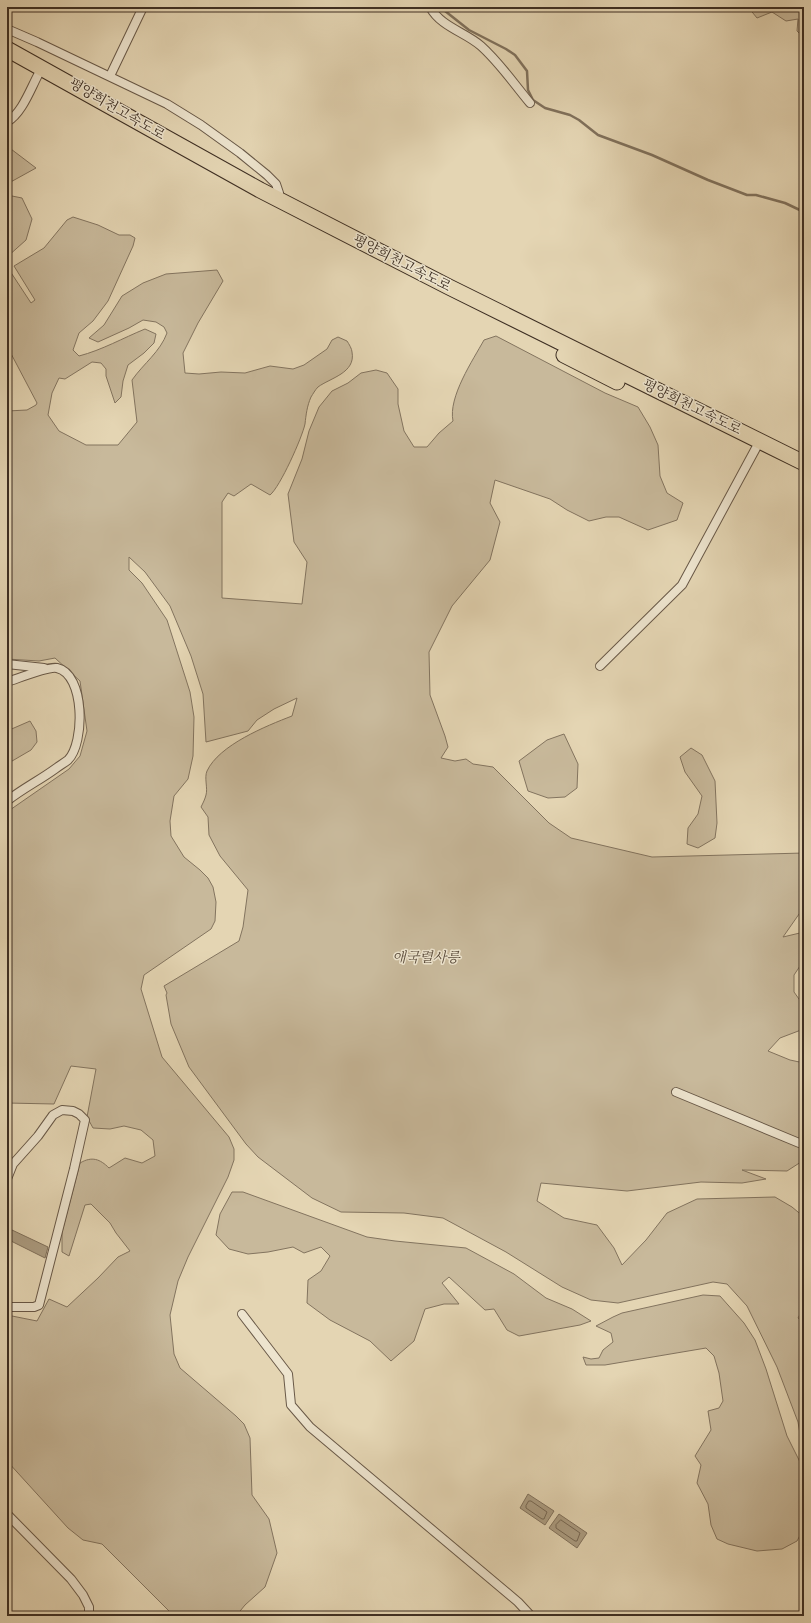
<svg xmlns="http://www.w3.org/2000/svg" width="811" height="1623" viewBox="0 0 811 1623" font-family="Cardo,'Noto Serif KR',serif">
<style>
.green{fill:#c8b99b;stroke:#83745f}
.water{fill:#ac9d82;stroke:#80715c}
.lines{fill:none;stroke-linecap:round;stroke-linejoin:round}
.shore{stroke:#756652;stroke-width:1}
.stream{stroke:#80715c;stroke-width:2.5}
.minor-casing{stroke:#685847;stroke-width:10}
.motorway-casing{stroke:#3e2f23;stroke-width:17}
.minor{stroke:#ede4ce;stroke-width:8}
.motorway{stroke:#e4d5b3;stroke-width:15}
.labels{text-anchor:middle;dominant-baseline:central;stroke-width:3;stroke-linejoin:round;paint-order:stroke}
.street-label{font-size:14px;fill:#3e2f23;stroke:#ede4ce}
.park-label{font-size:14px;font-style:italic;fill:#5a4b3b;stroke:#ede4ce}
</style>
<rect width="100%" height="100%" fill="#e4d5b3"/>
<filter id="stains"><feTurbulence type="fractalNoise" baseFrequency=".005" numOctaves="4"/><feColorMatrix values="0 0 0 0 .2 0 0 0 0 .09 0 0 0 0 .02 0 0 0 .5 -.17"/></filter>
<radialGradient id="worn" r=".72"><stop offset=".6" stop-color="#630" stop-opacity="0"/><stop offset="1" stop-color="#630" stop-opacity=".3"/></radialGradient>
<path class="green" d="M 748,7 L 804,7 L 804,38 L 797,31 L 798,19 L 786,21 L 772,12 L 757,18 Z
M 7,146 L 36,168 L 7,184 Z
M 7,195 L 22,198 L 32,219 L 26,240 L 7,257 Z
M 73,217 L 98,225 L 119,235 L 130,235 L 135,238 L 133,246 L 108,301 L 93,321 L 79,333 L 73,350 L 79,356 C 102,350 123,338 145,329 L 156,334 L 154,343 L 144,353 L 128,365 L 123,381 L 121,397 L 115,403 L 106,376 L 106,369 L 101,363 L 92,362 L 65,379 L 59,378 L 52,393 L 48,415 L 59,431 L 86,445 L 118,445 L 137,422 L 132,380 C 144,363 160,352 167,333 L 164,327 L 156,322 L 143,320 L 129,328 L 98,342 L 89,338 L 104,325 L 122,296 L 143,283 L 166,274 L 217,270 L 223,281 L 198,323 L 183,353 L 185,373 L 199,374 L 221,372 L 245,373 L 270,366 L 293,369 L 304,365 L 327,349 L 332,340 L 338,337 L 347,341 C 349,344 352,349 352,352 C 356,373 330,378 318,387 C 315,390 313,394 311,397 C 307,406 306,415 305,424 C 302,438 280,487 270,495 L 251,484 L 234,496 L 228,493 L 222,502 L 222,598 L 302,604 L 307,562 L 294,542 L 288,494 L 302,459 L 309,431 L 319,407 L 332,391 L 348,383 L 361,373 L 376,370 L 387,373 L 398,389 L 398,404 L 404,431 L 414,447 L 427,447 L 439,433 L 453,421 C 448,397 473,360 484,340 L 496,336 L 605,393 L 638,407 L 650,427 L 658,445 L 660,476 L 667,493 L 683,503 L 677,520 L 648,530 L 619,517 L 606,517 L 589,521 L 567,510 L 550,499 L 495,480 L 490,503 L 500,522 L 490,560 L 452,606 L 429,652 L 430,695 L 445,736 L 448,747 L 441,758 L 455,761 L 466,759 L 473,764 L 493,767 L 549,823 L 571,838 L 652,857 L 804,853 L 804,907 L 783,937 L 804,932 L 804,960 L 794,975 L 794,992 L 804,1006 L 804,1027 L 801,1030 L 780,1038 L 768,1051 L 790,1060 L 804,1063 L 804,1160 L 787,1171 L 742,1170 L 766,1179 L 742,1183 L 701,1182 L 627,1191 L 541,1183 L 537,1201 L 564,1218 L 597,1225 L 614,1248 L 622,1265 L 646,1240 L 667,1213 L 697,1199 L 775,1197 L 792,1207 L 804,1217 L 804,1307 L 798,1318 L 804,1323 L 804,1445 L 801,1440 L 798,1422 L 777,1367 L 747,1306 L 727,1284 L 713,1282 L 618,1303 L 591,1300 L 562,1287 L 506,1252 L 443,1218 L 404,1213 L 341,1212 L 312,1198 L 258,1157 L 246,1144 L 189,1067 L 171,1024 L 166,995 L 167,993 L 164,986 L 239,941 L 243,927 L 248,890 L 220,856 L 209,835 L 208,817 L 201,807 C 203,803 205,799 206,795 C 208,788 204,778 207,771 C 219,745 266,726 292,716 L 297,698 L 274,709 L 257,720 L 248,731 L 206,742 L 203,694 L 191,656 L 170,606 L 145,572 L 129,557 L 129,570 L 142,583 L 167,620 L 190,692 L 194,717 L 193,756 L 188,779 L 174,796 L 170,821 L 171,836 L 184,857 L 200,870 L 208,878 L 213,887 L 216,902 L 215,921 L 211,929 L 144,975 L 141,989 L 162,1057 L 229,1137 L 234,1149 L 234,1160 L 228,1177 L 188,1257 L 178,1281 L 170,1315 L 174,1354 L 180,1368 L 236,1416 L 244,1424 L 250,1438 L 252,1495 L 269,1519 L 277,1553 L 265,1587 L 245,1605 L 236,1616 L 174,1616 L 102,1544 L 83,1540 L 68,1528 L 7,1461 L 7,1315 L 37,1321 L 49,1299 L 67,1307 L 98,1278 L 118,1257 L 130,1251 L 116,1233 L 110,1223 L 91,1204 L 85,1205 L 69,1256 L 62,1252 L 62,1232 L 80,1163 C 92,1156 100,1159 109,1168 L 125,1158 L 142,1163 L 155,1156 L 153,1140 L 141,1130 L 124,1126 L 110,1129 L 93,1128 L 87,1117 L 96,1069 L 71,1066 L 54,1104 L 7,1103 L 7,812 L 69,769 L 80,756 L 87,731 L 80,681 L 55,658 L 39,661 L 7,659 L 7,411 L 27,410 L 36,405 L 37,403 L 7,346 L 7,273 L 8,268 L 31,303 L 35,300 L 14,266 L 44,248 L 67,220 Z
M 30,721 L 36,731 L 37,742 L 31,750 L 7,764 L 7,731 Z
M 564,734 L 578,764 L 577,788 L 565,797 L 548,798 L 528,791 L 519,761 L 547,740 Z
M 691,748 L 702,755 L 715,781 L 717,823 L 715,838 L 698,848 L 687,844 L 688,828 L 698,814 L 702,796 L 685,772 L 680,757 Z
M 232,1192 L 243,1192 L 367,1237 L 395,1241 L 466,1248 L 514,1274 L 546,1298 L 572,1309 L 591,1321 L 580,1325 L 519,1336 L 507,1330 L 494,1309 L 485,1310 L 449,1277 L 442,1283 L 459,1304 L 444,1304 L 425,1309 L 414,1341 L 391,1361 L 370,1341 L 330,1320 L 307,1303 L 308,1280 L 321,1271 L 330,1256 L 321,1247 L 304,1253 L 293,1247 L 268,1252 L 248,1254 L 229,1249 L 216,1235 L 220,1214 Z
M 703,1295 L 720,1296 L 744,1323 L 755,1340 L 766,1369 L 787,1436 L 804,1470 L 804,1528 L 797,1541 L 782,1549 L 757,1551 L 728,1544 L 717,1539 L 711,1525 L 708,1504 L 697,1483 L 701,1465 L 695,1456 L 711,1430 L 708,1411 L 719,1408 L 723,1401 L 719,1373 L 714,1356 L 706,1348 L 605,1365 L 586,1365 L 583,1357 L 591,1359 L 599,1358 L 603,1350 L 613,1342 L 611,1333 L 596,1326 L 613,1317 L 622,1313 Z"/>
<path class="water" d="M 12,1230 L 48,1247 L 45,1258 L 7,1239 Z
M 528,1494 L 554,1511 L 545,1525 L 520,1508 Z
M 559,1514 L 587,1533 L 577,1548 L 549,1528 Z"/>
<g class="lines">
<path class="shore" d="M 529,1501 L 531,1501 L 547,1512 L 544,1519 L 542,1519 L 526,1508 L 526,1506 Z
M 561,1520 L 580,1533 L 577,1541 L 575,1541 L 556,1528 L 556,1525 Z"/>
<path class="stream" d="M 440,7 L 469,30 L 506,49 L 515,55 L 527,71 L 528,90 L 533,100 L 545,108 L 570,115 L 579,120 L 598,135 L 652,155 L 708,180 L 747,195 L 756,195 L 785,203 L 804,212"/>
<g class="minor-casing">
<path id="minor" d="M 430,7 C 441,27 465,32 481,46 C 500,63 514,84 530,103
M 7,29 L 37,42 L 167,104 L 201,125 L 240,153 L 267,175 L 276,184 L 279,193 L 279,200
M 110,76 L 143,7
M 7,122 C 22,113 30,90 38,75
M 7,664 L 44,668
M 600,666 L 682,585 L 756,448
M 7,682 C 17,679 48,666 57,668 C 85,674 85,743 68,760 C 64,763 59,766 55,769 C 40,780 22,789 7,801
M 676,1092 L 804,1145
M 7,1179 L 13,1164 L 38,1136 L 53,1115 L 62,1110 L 73,1111 L 79,1114 L 85,1120 L 74,1169 L 39,1305 L 34,1307 L 7,1307
M 242,1314 L 288,1374 L 291,1405 L 310,1427 L 518,1602 L 531,1616
M 7,1514 L 71,1579 L 83,1595 L 89,1607 L 89,1616"/>
</g>
<g class="motorway-casing">
<path id="motorway" d="M 7,49 L 260,190 L 449,287 L 804,463
M 564,355 L 617,382"/>
</g>
<use href="#minor" class="minor"/>
<use href="#motorway" class="motorway"/>
</g>
<g class="labels">
<g class="street-label">
<text transform="translate(117 109) rotate(30)">평양희천고속도로</text>
<text transform="translate(402 263) rotate(27)">평양희천고속도로</text>
<text transform="translate(692 407) rotate(26)">평양희천고속도로</text>
</g>
<g class="park-label">
<text x="426" y="957">애국렬사릉</text>
</g>
</g>
<rect width="811" height="1623" fill="none" stroke="#e4d5b3" stroke-width="24"/>
<rect x="8" y="8" width="795" height="1607" fill="none" stroke="#3e2f23" stroke-width="2"/>
<rect x="12" y="12" width="787" height="1599" fill="none" stroke="#3e2f23"/>
<rect width="100%" height="100%" filter="url(#stains)"/>
<rect width="100%" height="100%" fill="url(#worn)"/>
</svg>
